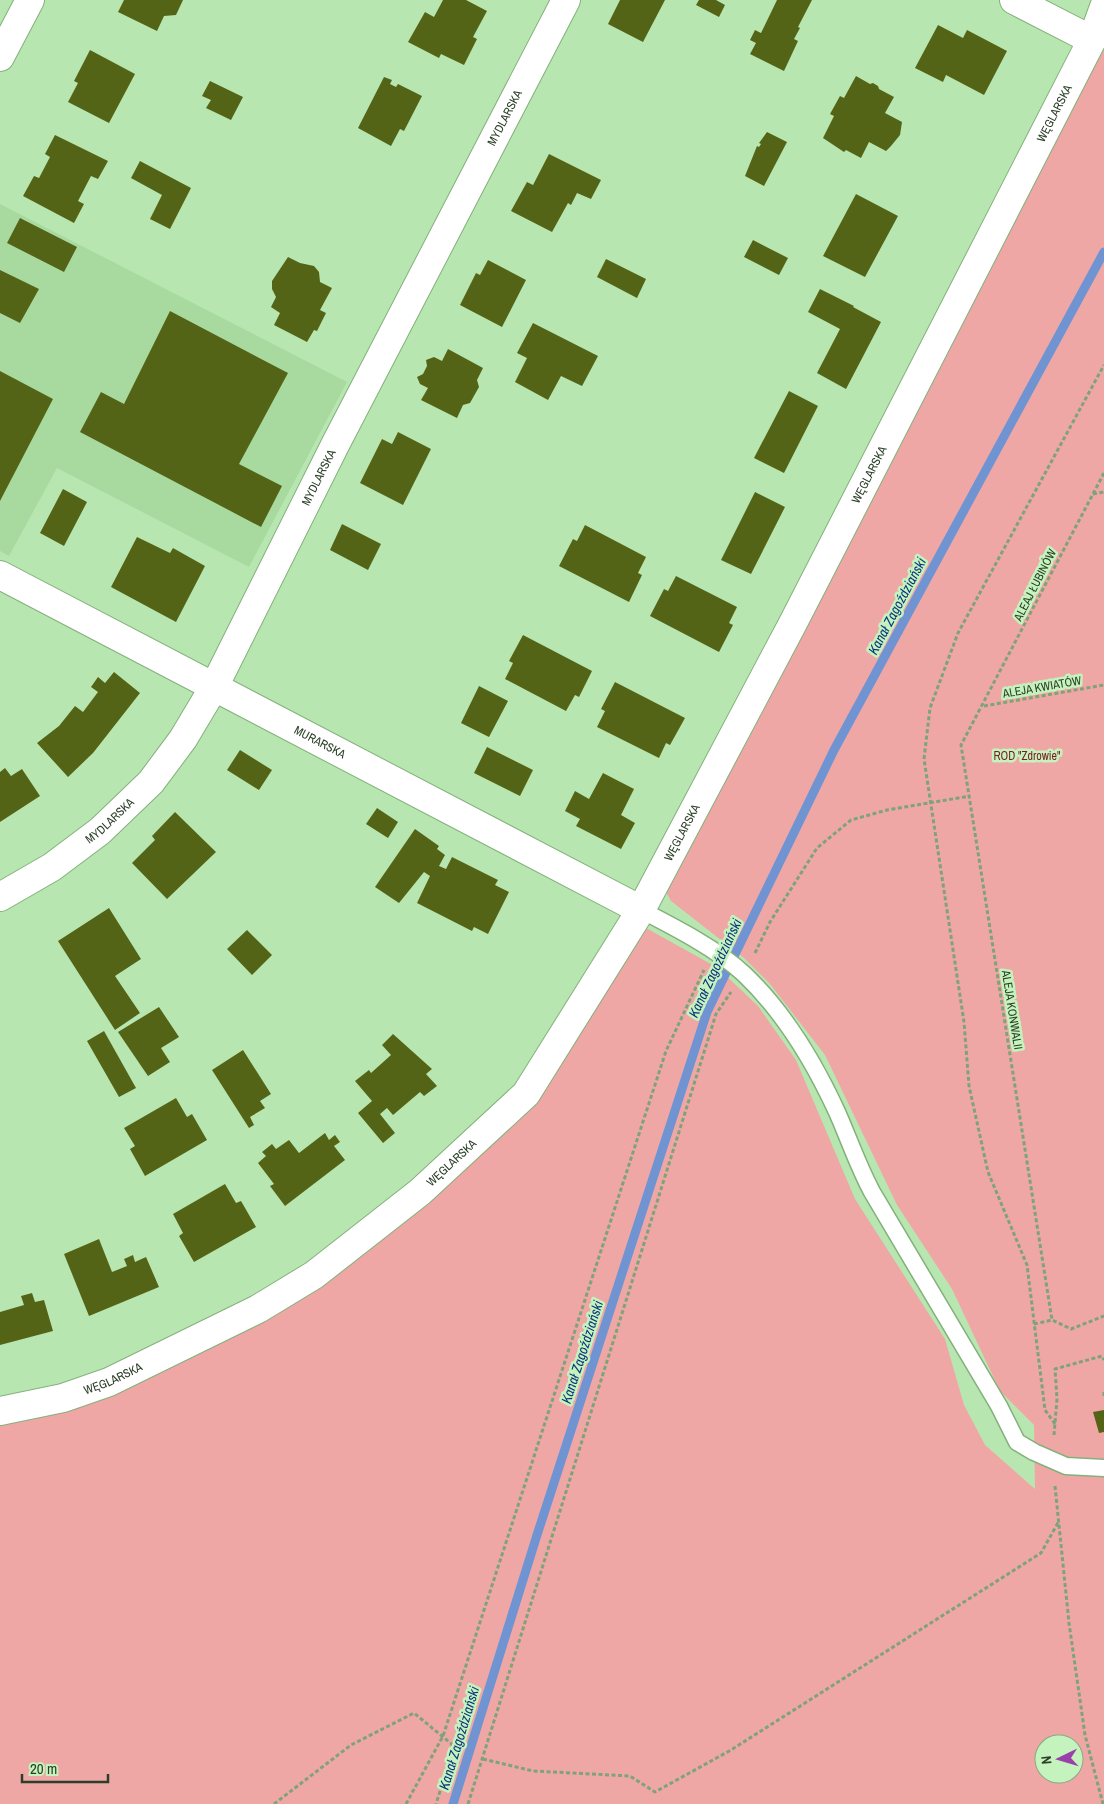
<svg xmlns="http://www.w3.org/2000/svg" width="1104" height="1804" viewBox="0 0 1104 1804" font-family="'Archivo Narrow',sans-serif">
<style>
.built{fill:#a8da9f}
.green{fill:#efa7a6;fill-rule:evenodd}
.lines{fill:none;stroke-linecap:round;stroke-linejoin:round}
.stream{stroke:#7094d2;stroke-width:9}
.building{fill:#546417}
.lane-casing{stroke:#84b07c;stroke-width:19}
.street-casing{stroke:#84b07c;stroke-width:30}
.path{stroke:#7fa379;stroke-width:3;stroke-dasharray:4 2.5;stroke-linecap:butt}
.lane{stroke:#fff;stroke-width:16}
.street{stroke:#fff;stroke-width:28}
.labels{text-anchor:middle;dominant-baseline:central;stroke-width:5;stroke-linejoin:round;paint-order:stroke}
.street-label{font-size:12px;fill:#2b3e28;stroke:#c5f3bd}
.park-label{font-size:12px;fill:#7c1b25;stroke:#c5f3bd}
.water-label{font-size:14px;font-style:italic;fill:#0b357e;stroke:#c5f3bd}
</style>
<rect width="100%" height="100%" fill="#b8e6b0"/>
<path class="built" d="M 0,204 L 347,382 L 249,567 L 57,468 L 9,556 L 0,551 Z"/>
<path class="green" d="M 1104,4 L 1104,1804 L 0,1804 L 0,1406 L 63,1398 L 258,1309 L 526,1094 L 646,928 L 718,968 L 758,1006 L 796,1060 L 855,1199 L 945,1339 L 964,1405 L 985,1445 L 1035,1489 L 1034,1425 L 1000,1391 L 952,1289 L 897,1205 L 825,1055 L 770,984 L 744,958 L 671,901 L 666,892 ZM 1044,1744 L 1074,1744 L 1074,1774 L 1044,1774 Z"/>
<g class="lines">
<path class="stream" d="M 453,1804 L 537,1535 L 707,1012 L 834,750 L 1104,252"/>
</g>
<path class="building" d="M 124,0 L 183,0 L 176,15 L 164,16 L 157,31 L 118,12 Z
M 443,0 L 466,0 L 487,11 L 473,37 L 477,39 L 464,65 L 441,54 L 439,58 L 408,42 L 425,12 L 434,17 Z
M 620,0 L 665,0 L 643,42 L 608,24 Z
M 699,0 L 716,0 L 725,5 L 719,17 L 696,5 Z
M 777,0 L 812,0 L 798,27 L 800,28 L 794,39 L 798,41 L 784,71 L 750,54 L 756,43 L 750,40 L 755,30 L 761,33 Z
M 938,25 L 963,38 L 967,30 L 1007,51 L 984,95 L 946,75 L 943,82 L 915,68 Z
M 90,50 L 135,74 L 109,123 L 68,102 L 78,83 L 74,81 Z
M 856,76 L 870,84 L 873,83 L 878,86 L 879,89 L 894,97 L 885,113 L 902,122 L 900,135 L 891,146 L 886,151 L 869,142 L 861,158 L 846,150 L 844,152 L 823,138 L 834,116 L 830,114 L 840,96 L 844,98 Z
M 384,77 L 392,80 L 390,84 L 396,87 L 398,84 L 422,96 L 404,131 L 400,129 L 391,146 L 358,128 Z
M 210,81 L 243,97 L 231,120 L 206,108 L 211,100 L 202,96 Z
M 767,132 L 787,142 L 764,186 L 745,176 L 757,146 L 759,147 L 761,144 L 759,143 Z
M 55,135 L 108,161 L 98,179 L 91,176 L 78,201 L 84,204 L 74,223 L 23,196 L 34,176 L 39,178 L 50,157 L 45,154 Z
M 549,154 L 601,180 L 591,199 L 577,193 L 571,205 L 568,203 L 552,232 L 511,211 L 527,182 L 533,185 Z
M 140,161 L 191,188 L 170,229 L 150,219 L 162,195 L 131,178 Z
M 856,194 L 898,216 L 865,277 L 823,256 Z
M 20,218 L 77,247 L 64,272 L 7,243 Z
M 753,240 L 788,258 L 779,275 L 744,257 Z
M 288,257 L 300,263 L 314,266 L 319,272 L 320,282 L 332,288 L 320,310 L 326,313 L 317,331 L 314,330 L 307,342 L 274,325 L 280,313 L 271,307 L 276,297 L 272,289 L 272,281 Z
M 606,259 L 646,279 L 637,298 L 597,277 Z
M 488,260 L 526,280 L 502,327 L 460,305 L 476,273 L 480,275 Z
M 0,270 L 39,289 L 20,323 L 0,313 Z
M 820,289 L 854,306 L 853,307 L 881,322 L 846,389 L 817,373 L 840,329 L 808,312 Z
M 170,311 L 288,373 L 239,464 L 282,486 L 261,527 L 80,432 L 101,392 L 124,404 Z
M 533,323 L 598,356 L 582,386 L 561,376 L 548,400 L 515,382 L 527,358 L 517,353 Z
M 448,349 L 483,368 L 477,380 L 479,387 L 470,403 L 463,405 L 457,418 L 421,400 L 428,388 L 420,384 L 417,377 L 423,374 L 427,366 L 426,360 L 434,357 L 442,361 Z
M 0,371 L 53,399 L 0,501 Z
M 789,391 L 818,406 L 784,473 L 754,458 Z
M 398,432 L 431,449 L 403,505 L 360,483 L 382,439 L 392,444 Z
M 63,489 L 87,502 L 64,546 L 40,533 Z
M 755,492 L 785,507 L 751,574 L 721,560 Z
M 342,524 L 381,544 L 368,570 L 330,550 Z
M 585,525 L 646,557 L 638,573 L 642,575 L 629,602 L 559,566 L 573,539 L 577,541 Z
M 137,537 L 170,553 L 173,548 L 205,566 L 176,622 L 111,587 Z
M 676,576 L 737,607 L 729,623 L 733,625 L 719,652 L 650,616 L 664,589 L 668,591 Z
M 523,635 L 592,671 L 579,697 L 575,695 L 566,711 L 505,679 L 513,663 L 509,661 Z
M 114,672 L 140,693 L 93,753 L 68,777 L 37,743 L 59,726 L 75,706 L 83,712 L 98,692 L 91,687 L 98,677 L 105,683 Z
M 615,682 L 685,718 L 670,745 L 666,743 L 659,758 L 597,727 L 605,711 L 601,709 Z
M 479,686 L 508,701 L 489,737 L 461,723 Z
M 487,747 L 533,770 L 520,796 L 474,773 Z
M 240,750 L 272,770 L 259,790 L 227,770 Z
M 5,768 L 11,776 L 22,769 L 40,796 L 0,822 L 0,772 Z
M 603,773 L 634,789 L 621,815 L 635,823 L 621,849 L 576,826 L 580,819 L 565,811 L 575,791 L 589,799 Z
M 377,808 L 398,822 L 388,838 L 366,824 Z
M 175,812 L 216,852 L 167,899 L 132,863 L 155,840 L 152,836 Z
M 415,829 L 439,846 L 437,849 L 445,855 L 439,866 L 446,869 L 452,857 L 498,880 L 495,885 L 509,892 L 488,934 L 474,927 L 472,931 L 417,903 L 430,876 L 424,872 L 399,903 L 375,887 Z
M 109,908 L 141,959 L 115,976 L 140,1013 L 115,1030 L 58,941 Z
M 247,930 L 272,955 L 252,975 L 227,949 Z
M 159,1007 L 179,1037 L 161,1048 L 170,1062 L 148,1076 L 118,1032 Z
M 104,1031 L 136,1088 L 119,1097 L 87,1041 Z
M 393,1034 L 432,1069 L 426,1074 L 437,1086 L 424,1096 L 420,1092 L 393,1115 L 387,1108 L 380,1114 L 395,1133 L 383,1143 L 358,1113 L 372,1101 L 355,1081 L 369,1070 L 371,1073 L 391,1055 L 382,1045 Z
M 243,1050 L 271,1094 L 260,1101 L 265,1108 L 250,1117 L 254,1125 L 249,1128 L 212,1070 Z
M 176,1098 L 187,1117 L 192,1114 L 207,1140 L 145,1176 L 130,1149 L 135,1146 L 124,1128 Z
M 325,1133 L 329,1140 L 335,1135 L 340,1142 L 334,1146 L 345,1160 L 285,1206 L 270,1186 L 274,1184 L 258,1163 L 266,1156 L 262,1152 L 272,1144 L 276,1149 L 289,1140 L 299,1153 Z
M 225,1184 L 236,1203 L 241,1201 L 256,1227 L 194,1262 L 179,1236 L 183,1233 L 173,1214 Z
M 99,1239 L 112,1272 L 127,1266 L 124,1259 L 133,1255 L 135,1262 L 146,1257 L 159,1287 L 89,1316 L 64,1254 Z
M 32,1293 L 35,1302 L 44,1300 L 53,1331 L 0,1345 L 0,1312 L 24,1305 L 21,1296 Z
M 1104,1410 L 1104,1432 L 1099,1433 L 1093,1412 Z"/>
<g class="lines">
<g class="lane-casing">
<path id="lane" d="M 641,910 C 674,927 717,949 744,974 C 784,1012 814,1062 837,1112 C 849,1139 858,1166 872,1192 L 999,1406 L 1017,1442 L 1034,1452 L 1066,1466 L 1104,1468"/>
</g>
<g class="street-casing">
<g id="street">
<path d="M 1014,0 L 1092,40"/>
<path d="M 0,57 L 30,0"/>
<path id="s1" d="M 0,575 L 641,910"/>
<path id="s2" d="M 0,897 L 52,867 L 100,831 L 151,782 L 183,739 L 214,687 L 335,445 L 566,0"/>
<path id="s3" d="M 0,1411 L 63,1398 L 109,1382 L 258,1309 L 314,1275 L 420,1192 L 526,1094 L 641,910 L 793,623 L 1092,40 L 1104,7"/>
</g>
</g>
<path class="path" d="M 1104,473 L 961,745 L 1052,1320 L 1071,1329 L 1104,1316
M 1093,494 L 1104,492
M 984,706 L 1104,685
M 755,953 L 770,922 L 817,848 L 851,820 L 887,810 L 970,796
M 1034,1324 L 1052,1320
M 1104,1392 L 1104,1396
M 1055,1424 L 1045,1410 L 1027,1265 L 988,1172 L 969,1086 L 964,1022 L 924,759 L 930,708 L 958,633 L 1104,365
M 1054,1435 L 1057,1399 L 1055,1369 L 1102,1356 L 1104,1360
M 1055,1486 L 1069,1623 L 1085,1735 L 1103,1804
M 483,1759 L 533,1771 L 630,1776 L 655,1792 L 731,1750 L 1041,1553 L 1059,1521
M 274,1804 L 351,1745 L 414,1713 L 454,1746 L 436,1804
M 406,1804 L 443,1736 L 666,1051 L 704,970
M 468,1804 L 716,1014 L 731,992"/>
<use href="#lane" class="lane"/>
<use href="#street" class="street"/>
</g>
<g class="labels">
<g class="street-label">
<text stroke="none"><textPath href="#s3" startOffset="1738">WĘGLARSKA</textPath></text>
<text stroke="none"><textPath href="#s2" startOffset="944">MYDLARSKA</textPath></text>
<text stroke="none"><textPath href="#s3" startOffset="1332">WĘGLARSKA</textPath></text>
<text stroke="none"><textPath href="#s2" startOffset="539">MYDLARSKA</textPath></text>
<text transform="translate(1035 585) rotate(-63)">ALEAJ ŁUBINÓW</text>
<text transform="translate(1042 687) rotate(-10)">ALEJA KWIATÓW</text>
<text stroke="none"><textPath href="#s1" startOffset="361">MURARSKA</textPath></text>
<text stroke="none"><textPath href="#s2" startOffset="134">MYDLARSKA</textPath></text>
<text stroke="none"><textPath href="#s3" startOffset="928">WĘGLARSKA</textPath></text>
<text transform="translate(1012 1010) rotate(81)">ALEJA KONWALII</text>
<text stroke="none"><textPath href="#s3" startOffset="522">WĘGLARSKA</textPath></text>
<text stroke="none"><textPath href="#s3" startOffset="118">WĘGLARSKA</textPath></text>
</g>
<g class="park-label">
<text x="1027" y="756">ROD "Zdrowie"</text>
</g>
<g class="water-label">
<text transform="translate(897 606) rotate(-62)">Kanał Zagoździański</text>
<text transform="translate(715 968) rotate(-65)">Kanał Zagoździański</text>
<text transform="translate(582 1352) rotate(-72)">Kanał Zagoździański</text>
<text transform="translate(459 1738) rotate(-73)">Kanał Zagoździański</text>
</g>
</g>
<g transform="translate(1059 1759) rotate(265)"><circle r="24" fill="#c5f3bd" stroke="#87ab81"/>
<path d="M0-4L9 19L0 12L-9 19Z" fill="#9940ab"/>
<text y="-8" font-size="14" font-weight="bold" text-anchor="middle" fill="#2b3e28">N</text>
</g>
<path d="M22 1774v8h86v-8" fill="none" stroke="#2b3e28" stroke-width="2.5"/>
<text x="30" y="1774" font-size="15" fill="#2b3e28" stroke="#c5f3bd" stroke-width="4" paint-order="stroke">20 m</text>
</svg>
